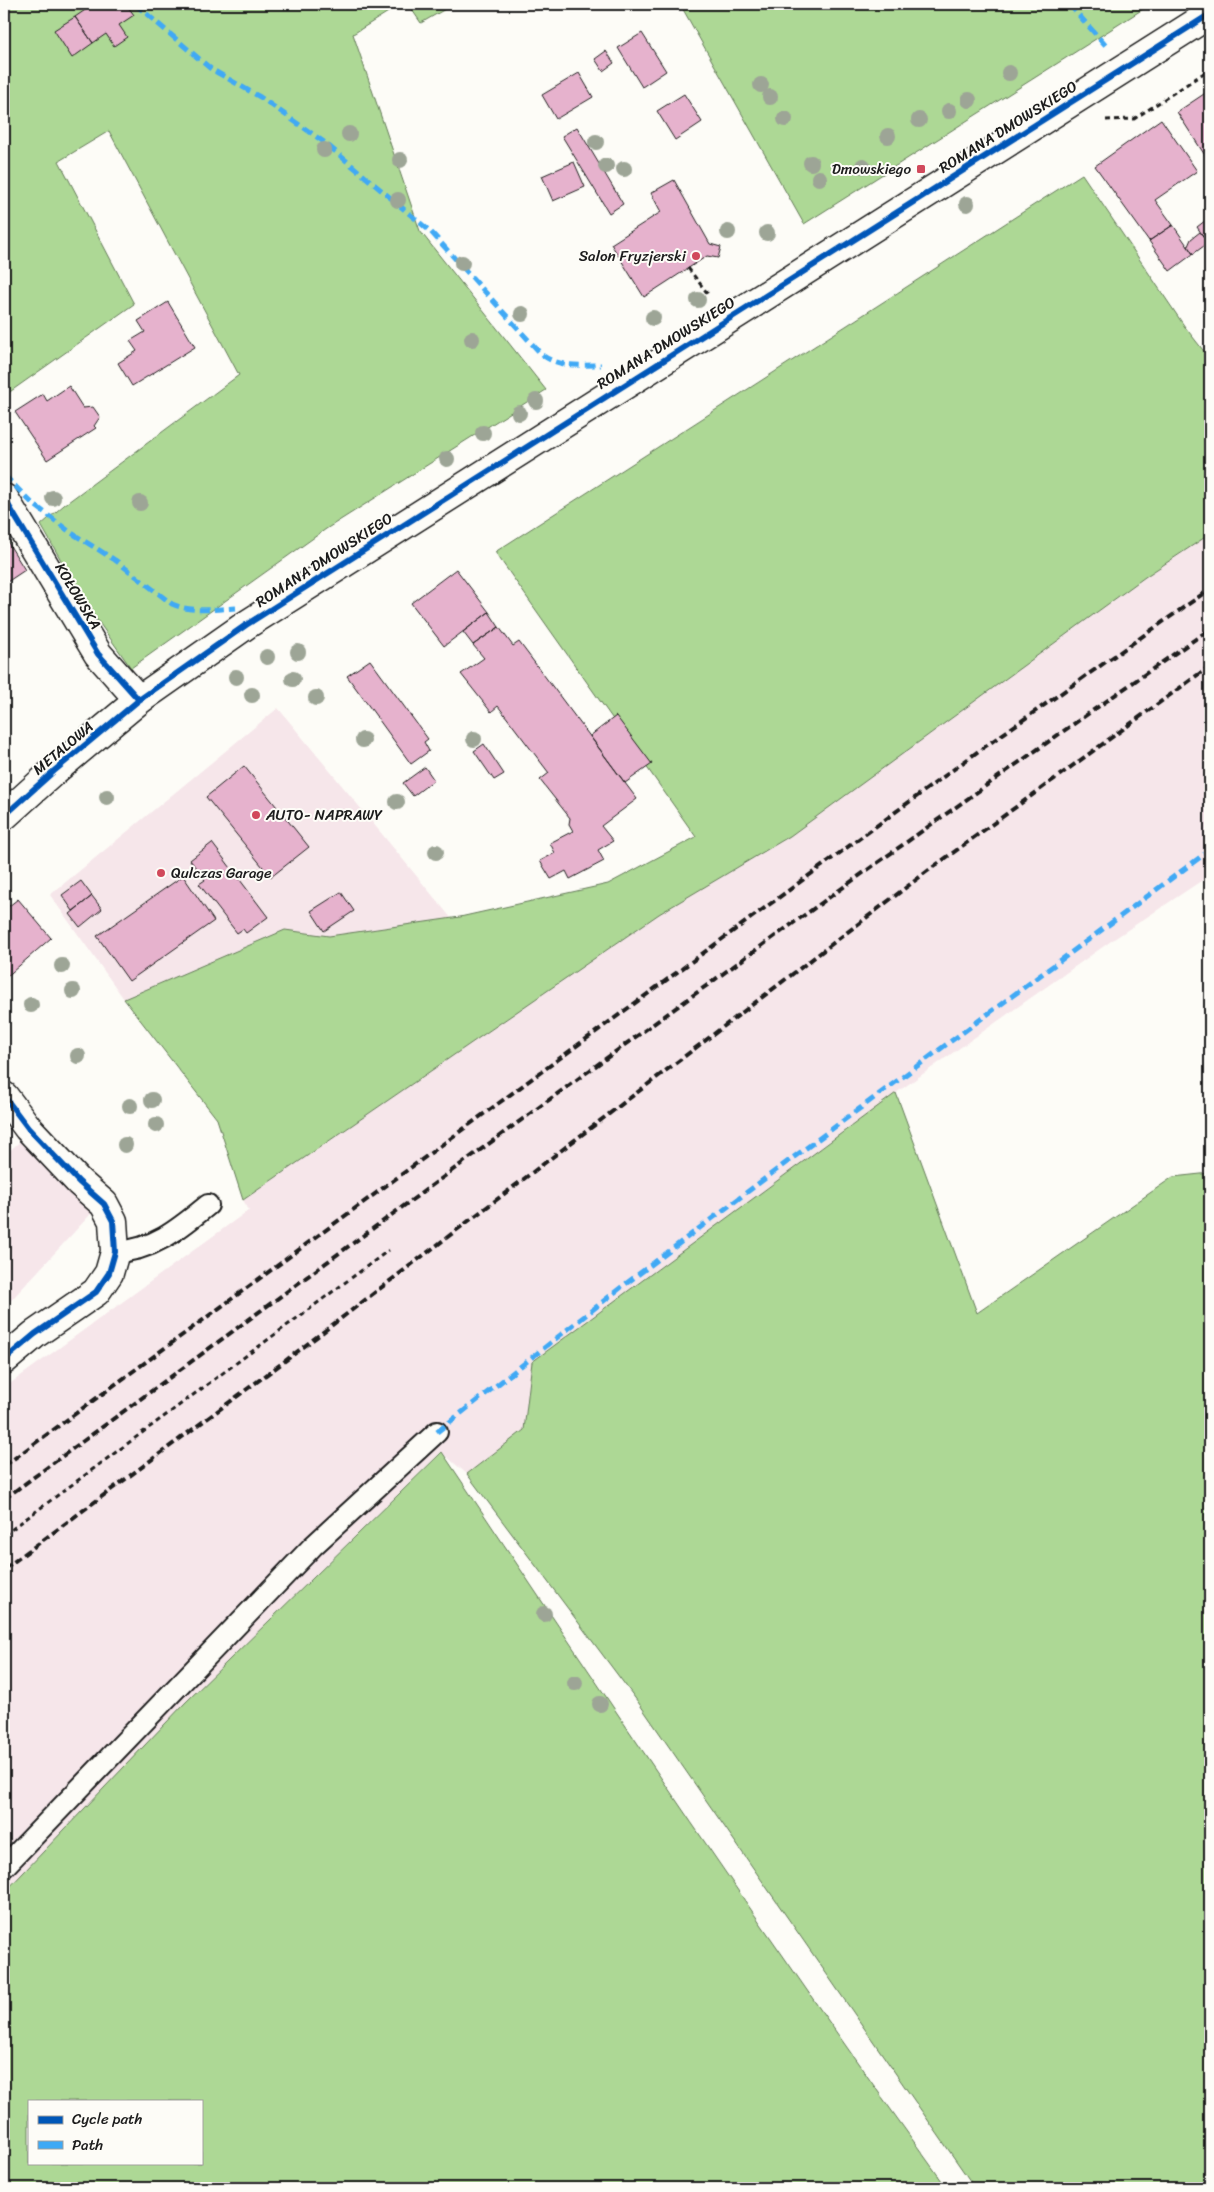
<svg xmlns="http://www.w3.org/2000/svg" width="1214" height="2192" viewBox="0 0 1214 2192" font-family="Sriracha,sans-serif">
<style>
.built{fill:#f6e6ea}
.green{fill:#add895;stroke:#647a58;fill-rule:evenodd}
.building{fill:#e6b2cd;stroke:#1c1c1c}
.lines{fill:none;stroke-linecap:round;stroke-linejoin:round}
.lane-casing{stroke:#1c1c1c;stroke-width:24}
.street-casing{stroke:#1c1c1c;stroke-width:31}
.primary-casing{stroke:#1c1c1c;stroke-width:31}
.path{stroke:#1c1c1c;stroke-width:3;stroke-dasharray:5 4;stroke-linecap:butt}
.lane{stroke:#fdfcf7;stroke-width:20}
.street{stroke:#fdfcf7;stroke-width:28}
.primary{stroke:#fdfcf7;stroke-width:28}
.rail{stroke:#1c1c1c;stroke-width:4;stroke-dasharray:8 4;stroke-linecap:butt}
.quiet{stroke:#3fa9f5;stroke-width:5;stroke-dasharray:10 5;stroke-linecap:butt}
.cycleway-casing{stroke:#fdfcf7;stroke-width:9}
.cycleway{stroke:#0057b8;stroke-width:6}
.tree{fill:#9da596}
.poi-dot{fill:#d1495b;stroke:#fdfcf7;stroke-width:2}
.labels{text-anchor:middle;dominant-baseline:central;stroke-width:4;stroke-linejoin:round;paint-order:stroke}
.street-label{font-size:15px;fill:#1c1c1c;stroke:#fdfcf7}
.poi-label{font-size:15px;fill:#1c1c1c;stroke:#fdfcf7;text-anchor:end}
</style>
<rect width="100%" height="100%" fill="#fdfcf7"/>
<filter id="ink" filterUnits="userSpaceOnUse"><feTurbulence type="fractalNoise" baseFrequency=".02" numOctaves="2"/><feDisplacementMap in="SourceGraphic" scale="10" xChannelSelector="R" yChannelSelector="G"/><feConvolveMatrix kernelMatrix="1 2 1 2 8 2 1 2 1" color-interpolation-filters="sRGB"/></filter>
<g filter="url(#ink)">
<path class="built" d="M 1210,534 L 1210,875 L 1114,939 L 896,1093 L 532,1362 L 524,1430 L 467,1474 L 441,1452 L 185,1703 L 4,1893 L 4,1388 L 249,1210 L 243,1200 L 659,914 L 790,836 L 1145,577 Z
M 278,708 L 452,919 L 329,936 L 285,930 L 124,999 L 50,895 Z
M 38,1125 L 112,1191 L 4,1308 L 4,1156 Z"/>
<path class="green" d="M 4,4 L 401,4 L 353,34 L 420,231 L 546,390 L 326,529 L 131,668 L 86,604 L 41,525 L 64,505 L 239,375 L 109,131 L 59,161 L 134,304 L 4,396 Z
M 408,4 L 454,4 L 421,23 Z
M 680,4 L 1151,4 L 804,224 Z
M 1082,174 L 1185,327 L 1210,359 L 1210,534 L 1145,577 L 790,836 L 659,914 L 243,1200 L 217,1119 L 124,999 L 285,930 L 329,936 L 460,917 L 608,884 L 696,837 L 495,552 Z
M 896,1093 L 977,1313 L 1173,1177 L 1210,1173 L 1210,2188 L 975,2188 L 638,1702 L 467,1474 L 524,1430 L 532,1362 Z
M 442,1452 C 607,1699 773,1947 947,2188 L 4,2188 L 4,1893 L 185,1703 ZM 29,2101 L 201,2101 L 201,2163 L 29,2163 Z"/>
<path class="building" d="M 94,4 L 126,4 L 134,15 L 119,25 L 127,37 L 114,46 L 106,34 L 93,43 L 75,17 Z
M 75,17 L 93,43 L 72,58 L 54,30 Z
M 642,33 L 666,71 L 642,87 L 618,48 Z
M 606,51 L 614,63 L 603,71 L 595,59 Z
M 579,73 L 593,97 L 556,119 L 542,95 Z
M 1210,90 L 1210,163 L 1177,112 Z
M 684,94 L 702,122 L 675,140 L 657,111 Z
M 1161,119 L 1197,171 L 1155,200 L 1173,225 L 1149,241 L 1095,166 Z
M 577,127 L 623,204 L 609,213 L 562,136 Z
M 574,162 L 585,187 L 553,201 L 542,176 Z
M 674,180 L 710,244 L 721,247 L 718,258 L 707,256 L 644,297 L 611,244 L 661,212 L 651,193 Z
M 1210,217 L 1210,241 L 1208,243 L 1197,227 Z
M 1173,225 L 1193,254 L 1170,271 L 1149,241 Z
M 1200,232 L 1208,243 L 1193,254 L 1188,246 L 1191,239 Z
M 168,302 L 195,347 L 132,386 L 118,363 L 137,351 L 130,341 L 145,332 L 138,321 Z
M 69,386 L 83,408 L 93,407 L 100,417 L 94,426 L 96,428 L 47,460 L 15,412 L 43,394 L 47,401 Z
M 7,541 L 25,570 L 4,584 L 4,543 Z
M 456,569 L 489,612 L 444,646 L 411,603 Z
M 489,612 L 499,627 L 473,645 L 463,632 Z
M 499,627 L 513,646 L 519,642 L 637,799 L 601,826 L 613,841 L 598,850 L 604,861 L 570,879 L 566,871 L 551,879 L 540,861 L 555,853 L 550,843 L 573,831 L 569,824 L 570,818 L 540,780 L 549,773 L 498,706 L 491,712 L 461,674 L 484,658 L 473,645 Z
M 370,660 L 428,739 L 424,742 L 429,751 L 411,764 L 347,676 Z
M 616,716 L 652,764 L 625,783 L 590,736 Z
M 484,744 L 504,774 L 494,780 L 474,751 Z
M 244,766 L 309,847 L 271,877 L 206,797 Z
M 425,767 L 434,780 L 413,796 L 403,783 Z
M 212,843 L 268,917 L 246,933 L 243,929 L 237,933 L 199,884 L 205,880 L 190,860 Z
M 183,876 L 214,921 L 129,981 L 97,936 Z
M 81,881 L 92,896 L 73,911 L 62,895 Z
M 341,892 L 354,911 L 324,931 L 311,911 Z
M 92,896 L 102,909 L 80,927 L 70,914 Z
M 18,899 L 51,938 L 4,979 L 4,910 Z"/>
<g class="lines">
<g class="lane-casing">
<path id="lane" d="M 115,1252 C 153,1251 180,1228 208,1205
M 4,1867 L 313,1546 L 437,1432"/>
</g>
<g class="street-casing">
<path id="street" d="M 4,498 L 98,654 L 139,700
M 4,1096 L 28,1128 L 79,1182 L 104,1204 L 113,1221 L 115,1252 L 109,1273 L 96,1292 L 35,1334 L 4,1360"/>
</g>
<g class="primary-casing">
<path id="primary" d="M 4,816 L 54,771 L 139,700 L 246,625 L 1210,14"/>
</g>
<path class="path" d="M 1106,120 L 1134,119 L 1210,69
M 688,268 L 708,294
M 4,1535 L 389,1250"/>
<use href="#lane" class="lane"/>
<use href="#street" class="street"/>
<use href="#primary" class="primary"/>
<path class="rail" d="M 4,1466 L 980,750 L 1210,589
M 4,1499 C 404,1206 802,911 1210,629
M 4,1569 L 285,1361 L 925,873 L 1210,666"/>
<path class="quiet" d="M 135,4 L 211,69 L 260,97 L 324,142 L 431,232 L 542,355 C 561,368 579,365 601,365
M 1069,4 L 1107,47
M 4,475 L 32,503 L 70,532 L 115,560 L 172,604 C 192,613 215,609 236,608
M 437,1432 L 619,1289 L 775,1171 L 1210,850"/>
<g class="cycleway-casing">
<path id="cycleway" d="M 4,498 L 98,654 L 139,700
M 4,816 L 54,771 L 139,700 L 246,625 L 1210,14
M 4,1096 L 28,1128 L 79,1182 L 104,1204 L 113,1221 L 115,1252 L 109,1273 L 96,1292 L 35,1334 L 4,1360"/>
</g>
<use href="#cycleway" class="cycleway"/>
</g>
<g class="tree">
<circle cx="1009" cy="73" r="8"/>
<circle cx="761" cy="85" r="8"/>
<circle cx="770" cy="97" r="8"/>
<circle cx="969" cy="100" r="8"/>
<circle cx="949" cy="111" r="8"/>
<circle cx="785" cy="119" r="8"/>
<circle cx="919" cy="120" r="8"/>
<circle cx="349" cy="134" r="8"/>
<circle cx="888" cy="136" r="8"/>
<circle cx="596" cy="142" r="8"/>
<circle cx="324" cy="150" r="8"/>
<circle cx="400" cy="160" r="8"/>
<circle cx="811" cy="163" r="8"/>
<circle cx="606" cy="166" r="8"/>
<circle cx="863" cy="166" r="8"/>
<circle cx="624" cy="169" r="8"/>
<circle cx="819" cy="178" r="8"/>
<circle cx="398" cy="200" r="8"/>
<circle cx="967" cy="204" r="8"/>
<circle cx="728" cy="232" r="8"/>
<circle cx="767" cy="233" r="8"/>
<circle cx="462" cy="263" r="8"/>
<circle cx="698" cy="300" r="8"/>
<circle cx="522" cy="314" r="8"/>
<circle cx="653" cy="318" r="8"/>
<circle cx="472" cy="339" r="8"/>
<circle cx="536" cy="401" r="8"/>
<circle cx="519" cy="413" r="8"/>
<circle cx="483" cy="433" r="8"/>
<circle cx="447" cy="459" r="8"/>
<circle cx="53" cy="498" r="8"/>
<circle cx="140" cy="503" r="8"/>
<circle cx="298" cy="652" r="8"/>
<circle cx="267" cy="657" r="8"/>
<circle cx="236" cy="677" r="8"/>
<circle cx="293" cy="679" r="8"/>
<circle cx="252" cy="695" r="8"/>
<circle cx="316" cy="698" r="8"/>
<circle cx="474" cy="739" r="8"/>
<circle cx="363" cy="740" r="8"/>
<circle cx="107" cy="797" r="8"/>
<circle cx="397" cy="802" r="8"/>
<circle cx="436" cy="852" r="8"/>
<circle cx="62" cy="966" r="8"/>
<circle cx="73" cy="991" r="8"/>
<circle cx="31" cy="1005" r="8"/>
<circle cx="78" cy="1056" r="8"/>
<circle cx="152" cy="1100" r="8"/>
<circle cx="130" cy="1106" r="8"/>
<circle cx="156" cy="1125" r="8"/>
<circle cx="125" cy="1145" r="8"/>
<circle cx="544" cy="1614" r="8"/>
<circle cx="575" cy="1683" r="8"/>
<circle cx="600" cy="1704" r="8"/>
</g>
</g>
<g class="poi-dot">
<rect x="916" y="164" width="10" height="10" rx="2.5"/>
<circle cx="696" cy="256" r="5"/>
<circle cx="256" cy="815" r="5"/>
<circle cx="161" cy="873" r="5"/>
</g>
<g class="labels">
<g class="street-label">
<text transform="translate(1008 127) rotate(-32)">ROMANA DMOWSKIEGO</text>
<text transform="translate(666 343) rotate(-32)">ROMANA DMOWSKIEGO</text>
<text transform="translate(324 560) rotate(-33)">ROMANA DMOWSKIEGO</text>
<text transform="translate(78 596) rotate(59)">KOŁOWSKA</text>
<text transform="translate(63 748) rotate(-40)">METALOWA</text>
</g>
<g class="poi-label">
<text x="911" y="169">Dmowskiego</text>
<text x="686" y="256">Salon Fryzjerski</text>
<text x="266" y="815" text-anchor="start">AUTO- NAPRAWY</text>
<text x="171" y="873" text-anchor="start">Qulczas Garage</text>
</g>
</g>
<rect width="1214" height="2192" fill="none" stroke="#fdfcf7" stroke-width="20"/>
<rect x="10" y="10" width="1194" height="2172" fill="none" stroke="#1c1c1c" stroke-width="2" filter="url(#ink)"/>
<rect x="28" y="2100" width="175" height="65" fill="#fdfcf7" stroke="#a3a29f"/>
<rect x="38" y="2116" width="25" height="8" fill="#0057b8" stroke="#a3a29f"/>
<text x="72" y="2124" font-size="15" fill="#1c1c1c">Cycle path</text>
<rect x="38" y="2141" width="25" height="8" fill="#3fa9f5" stroke="#a3a29f"/>
<text x="72" y="2150" font-size="15" fill="#1c1c1c">Path</text>
</svg>
